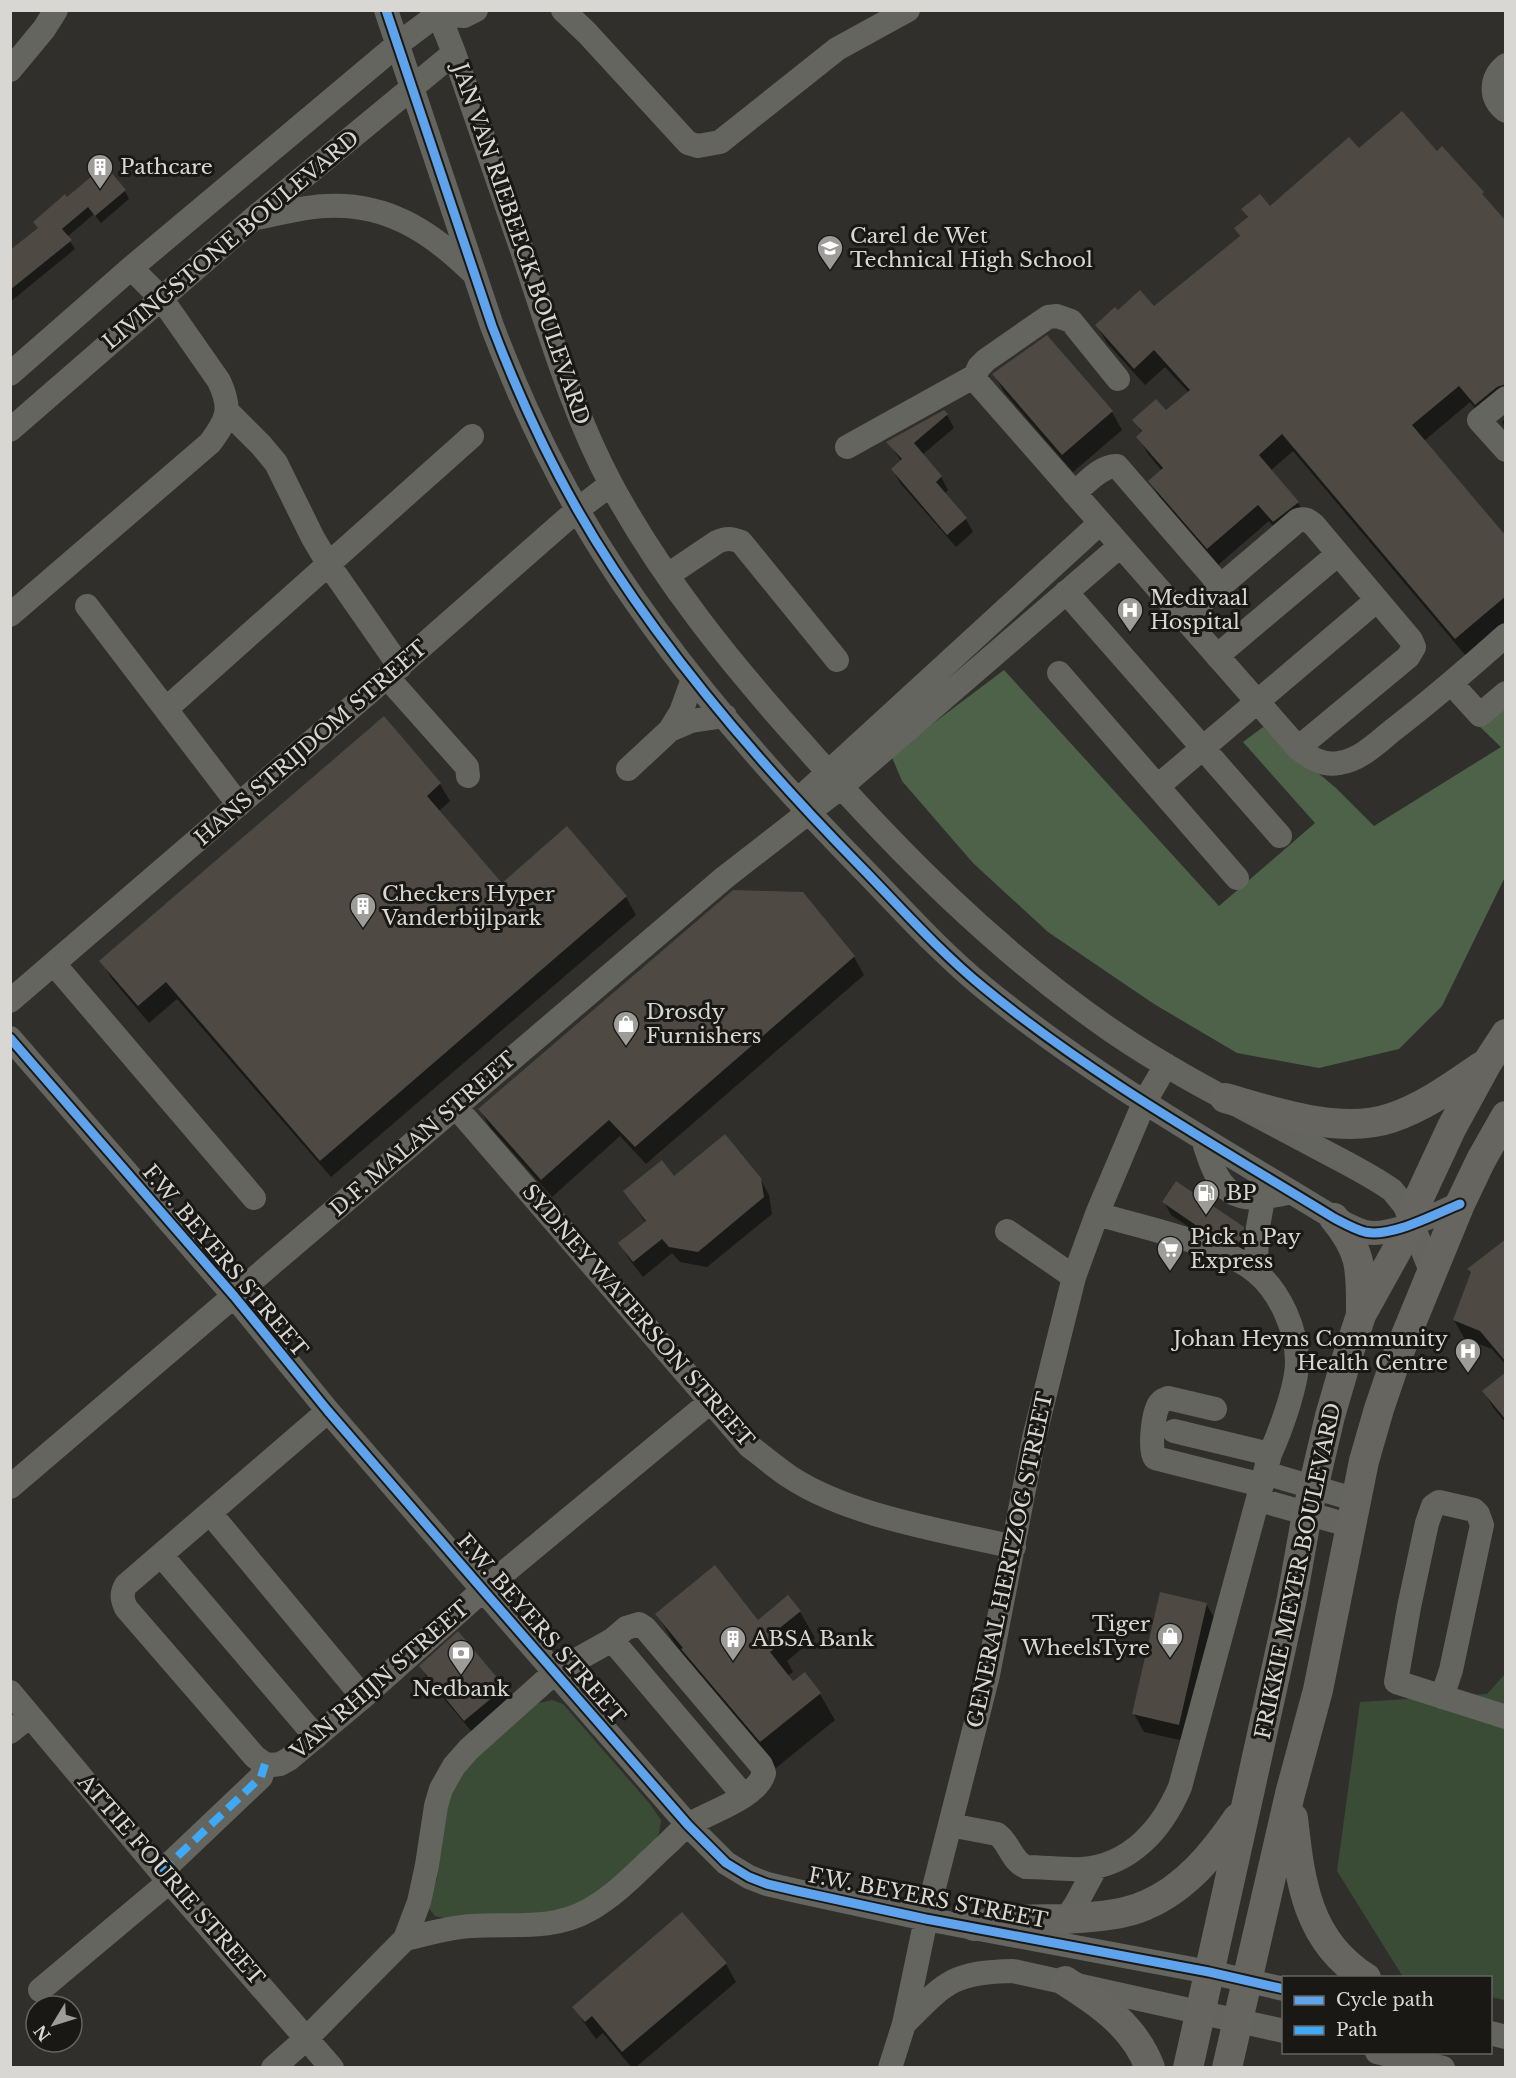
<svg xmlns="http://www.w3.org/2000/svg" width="1516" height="2078" viewBox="0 0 1516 2078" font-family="'Libre Baskerville',serif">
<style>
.green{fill:#3a4c36}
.forest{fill:#4d6249}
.shadow{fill:#0007}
.building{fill:#4e4943}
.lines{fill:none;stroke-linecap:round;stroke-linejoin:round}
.minor{stroke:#65655f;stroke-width:24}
.major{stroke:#66655f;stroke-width:30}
.quiet{stroke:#3fa9f5;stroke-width:8;stroke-dasharray:15 8;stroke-linecap:butt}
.cycleway-casing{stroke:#191815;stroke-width:13}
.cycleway{stroke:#60a3ed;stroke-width:9}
.labels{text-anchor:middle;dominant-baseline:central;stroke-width:6;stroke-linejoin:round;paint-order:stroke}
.poi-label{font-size:21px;fill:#d8d7d3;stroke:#191815;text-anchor:start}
.street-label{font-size:21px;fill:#d8d7d3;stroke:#191815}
</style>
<rect width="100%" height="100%" fill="#302f2c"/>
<path class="green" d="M 1505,1674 L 1505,2000 L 1491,1997 L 1490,1978 L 1403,1977 L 1337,1871 L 1360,1702 L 1487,1694 Z
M 552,1700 L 563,1704 L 650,1804 L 661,1820 L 659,1834 L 649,1848 L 585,1904 L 552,1918 L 444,1918 L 435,1916 L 430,1910 L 430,1897 L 437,1879 L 439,1840 L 444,1807 L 462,1766 L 531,1705 Z"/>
<path class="forest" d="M 1004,670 L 1219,906 L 1315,823 L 1243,742 L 1263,727 L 1336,788 L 1374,826 L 1501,747 L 1480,727 L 1505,708 L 1505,877 L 1442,1006 L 1399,1049 L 1319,1068 L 1237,1053 L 1154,1004 L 1048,932 L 973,863 L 902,781 L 891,755 Z"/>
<path class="shadow" d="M 1359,150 L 1437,153 L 1506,222 L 1506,407 L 1486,422 L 1470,402 L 1424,441 L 1506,538 L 1506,622 L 1466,656 L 1293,451 L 1270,471 L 1298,503 L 1308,520 L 1284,539 L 1269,521 L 1218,565 L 1160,498 L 1150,481 L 1162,471 L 1148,454 L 1138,437 L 1142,433 L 1134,420 L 1166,412 L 1189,393 L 1165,367 L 1145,385 L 1107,343 L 1097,326 L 1118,313 L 1154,308 L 1241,238 L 1235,229 L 1248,218 L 1243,210 L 1270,208 Z
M 125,191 L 129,199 L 101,223 L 94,214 L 67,237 L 75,249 L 10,302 L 10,251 L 39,229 L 67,199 Z
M 994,374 L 1112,412 L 1122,430 L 1073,472 L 1004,392 Z
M 947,415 L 954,428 L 922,455 L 941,477 L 948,490 L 944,494 L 966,519 L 973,532 L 956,547 L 900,483 L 893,470 L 901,461 L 888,442 Z
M 1506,418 L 1506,429 L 1502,422 Z
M 384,718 L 440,784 L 450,801 L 438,812 L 501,885 L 567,828 L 626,897 L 636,915 L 331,1177 L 177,999 L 149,1023 L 112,979 L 101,961 Z
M 854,957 L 864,975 L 646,1164 L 620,1136 L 552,1197 L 490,1127 L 480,1110 Z
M 674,1178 L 760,1178 L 769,1195 L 772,1214 L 707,1267 L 680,1262 L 672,1253 L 643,1277 L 629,1259 L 620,1244 L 646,1223 L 625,1192 Z
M 1164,1202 L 1243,1228 L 1250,1241 L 1246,1257 L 1212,1242 L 1171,1215 Z
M 1506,1241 L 1506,1365 L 1492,1349 L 1464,1338 L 1454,1320 L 1472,1274 L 1469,1270 Z
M 1506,1374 L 1506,1423 L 1494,1409 L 1484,1392 Z
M 788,1597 L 800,1612 L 815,1638 L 787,1661 L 793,1672 L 787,1676 L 793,1683 L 804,1674 L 820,1694 L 835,1720 L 776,1768 L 698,1676 L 672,1640 L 657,1614 L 758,1622 Z
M 1206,1604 L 1217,1622 L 1189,1742 L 1144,1732 L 1134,1714 Z
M 421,1667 L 504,1688 L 511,1701 L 473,1733 L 428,1680 Z
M 682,1914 L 726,1964 L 736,1982 L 635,2068 L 632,2068 L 603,2033 L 596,2039 L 585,2024 L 574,2007 Z"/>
<path class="building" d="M 1402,111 L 1437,151 L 1442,146 L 1484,192 L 1482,194 L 1506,221 L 1506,384 L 1497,387 L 1475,405 L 1459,386 L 1412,425 L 1506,536 L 1506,596 L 1455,639 L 1282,434 L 1259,455 L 1299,502 L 1273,522 L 1258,505 L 1207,549 L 1148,481 L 1163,468 L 1136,437 L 1142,431 L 1132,420 L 1156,399 L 1166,410 L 1190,390 L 1154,350 L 1134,369 L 1095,325 L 1115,307 L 1118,310 L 1140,290 L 1154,306 L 1240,236 L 1234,228 L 1248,217 L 1241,209 L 1260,194 L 1270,206 L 1349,137 L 1359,148 Z
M 105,165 L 126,190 L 95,216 L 88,207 L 62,229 L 72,240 L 10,290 L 10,250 L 38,228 L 33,222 L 65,194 L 67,197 Z
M 1047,335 L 1113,411 L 1062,455 L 992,374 Z
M 944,410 L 948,414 L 914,443 L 942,476 L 936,482 L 967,518 L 947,535 L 891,469 L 902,459 L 886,442 Z
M 384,716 L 441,783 L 427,796 L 502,883 L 567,826 L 627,896 L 320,1161 L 166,982 L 138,1006 L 99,961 Z
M 733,890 L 803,892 L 855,956 L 635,1147 L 609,1120 L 541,1180 L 478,1109 Z
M 725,1134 L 761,1178 L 764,1197 L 698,1252 L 669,1247 L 662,1239 L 633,1262 L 618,1243 L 646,1221 L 623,1191 L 662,1160 L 674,1176 Z
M 1176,1181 L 1244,1227 L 1243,1237 L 1238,1244 L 1203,1230 L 1162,1202 Z
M 1506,1239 L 1506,1362 L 1480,1331 L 1453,1320 L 1471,1272 L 1467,1269 Z
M 1506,1372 L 1506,1420 L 1482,1391 Z
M 715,1565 L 758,1620 L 788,1595 L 801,1611 L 771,1635 L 779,1645 L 770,1652 L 793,1681 L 805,1672 L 821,1693 L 760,1742 L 681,1649 L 683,1648 L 655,1614 Z
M 1160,1592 L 1207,1603 L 1179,1725 L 1132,1714 Z
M 458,1631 L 505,1687 L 464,1721 L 419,1666 Z
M 682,1912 L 727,1963 L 622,2052 L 592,2016 L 585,2022 L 572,2007 Z"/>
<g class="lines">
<path class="minor" d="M 386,10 L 492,326 C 516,389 544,451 577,509 C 651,639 757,761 862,868 C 901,908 939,951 983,987 C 1091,1076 1215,1145 1334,1218 C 1344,1223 1354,1229 1365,1232 C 1391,1238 1435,1214 1460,1204
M 437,10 L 454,53 C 478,121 501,189 524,256 C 550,334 573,413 612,486 C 663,580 732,665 803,744 C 896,850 996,951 1112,1031 C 1173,1073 1240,1106 1305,1141 C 1334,1157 1365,1171 1392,1190 L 1405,1206 L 1431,1271
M 563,10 L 587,33 L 688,143 L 698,146 L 720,142 L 837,49 L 908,10
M 1506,65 C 1490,78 1489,98 1506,111
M 10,70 L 44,29 L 56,10
M 256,218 C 279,214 302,207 325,206 C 385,202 430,231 471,271
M 10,374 L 131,268 L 398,44 L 438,14 L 464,16 L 476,10
M 1118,379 L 1071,321 L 1057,316 L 1048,317 L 986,360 L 979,367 L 975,376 L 978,383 L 1298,748 C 1310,758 1323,766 1339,763 C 1360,760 1377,743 1393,730 C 1432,700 1469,668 1506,635
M 1506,398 L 1479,420 L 1506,450
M 228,412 L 261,445 L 276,463 L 313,538 L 329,565 L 400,667
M 10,430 L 254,218 L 454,53
M 847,447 L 975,376
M 1074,493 C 1086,484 1101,465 1117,466 L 1220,585
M 668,575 L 717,542 C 726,538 731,538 741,542 L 837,660
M 1066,592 L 1280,836
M 87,606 L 239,805
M 10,615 L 210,443 C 228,419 232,409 219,381 L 161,298 L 131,268
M 1183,618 L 1298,520 C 1305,518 1308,520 1314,525 L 1411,640 L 1414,647 L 1408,657 L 1298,748
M 1217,656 L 1338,554
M 1059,673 L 1237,878
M 387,677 L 467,767 L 468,776
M 1451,683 L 1480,715 L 1506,693
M 166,709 L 472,436
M 670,730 L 691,721 L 725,716
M 628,769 L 670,730 L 681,712 L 693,679
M 1158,786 L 1377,600
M 798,800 L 1100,523
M 54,964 L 254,1198
M 10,1001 L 387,677 L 577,510 L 611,484
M 10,1038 L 234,1296 L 328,1411 L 483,1590 L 688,1825 L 726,1863 L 749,1877 L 767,1884 L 797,1891 L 926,1919 L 1209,1972 L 1284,1989
M 455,1106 L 749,1446 C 763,1456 776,1468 790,1477 C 849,1516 945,1531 1014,1547
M 1203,1139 C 1220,1196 1232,1206 1291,1192
M 1007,1231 L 1074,1277
M 1255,1271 L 1258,1227 L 1263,1199
M 1215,1409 L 1168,1398 C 1164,1400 1163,1399 1160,1403 C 1153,1411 1149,1450 1155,1458 L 1262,1485
M 328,1411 L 126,1585 C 121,1594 122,1599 126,1608 L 255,1757 L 265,1764 L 272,1765 L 280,1764 L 289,1759 L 363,1697 L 483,1590 L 710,1402
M 1174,1431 L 1270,1454
M 1265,1473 L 1357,1500
M 10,1487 L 724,878 L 841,787 L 1120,546
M 1259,1500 L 1352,1526
M 210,1513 L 363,1697
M 161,1555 L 316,1737
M 612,1640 L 744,1796
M 10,1692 L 161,1872 L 332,2068
M 1442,1697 L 1451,1670 L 1482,1525 L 1478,1514 L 1474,1510 L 1439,1502 L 1433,1506 L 1427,1523 L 1409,1607 L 1396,1682 L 1506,1717
M 10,1732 L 30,1716
M 950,1825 L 997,1834 C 1010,1843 1011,1861 1026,1867 C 1044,1867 1064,1870 1082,1869 C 1131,1865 1162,1829 1180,1787 L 1270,1454 C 1280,1432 1297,1386 1297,1362 C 1297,1330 1280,1292 1256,1272 C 1221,1243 1141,1227 1097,1214
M 161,1872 L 261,1777 L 265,1764
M 1066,1919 L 1076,1904 L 1096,1867
M 40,1990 L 170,1881
M 904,2024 C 945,1983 952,1972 1013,1971 L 1284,2031
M 1490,2033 L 1506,2037
M 1377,2052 L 1443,2068
M 273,2068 L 307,2038 L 405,1939 L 419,1902 L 427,1865 L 436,1806 L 441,1789 L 454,1766 L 469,1749 L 555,1672 L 612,1640 L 626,1628 L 639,1624 L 645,1628 L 761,1765 L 764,1773 C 758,1797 710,1812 690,1824 C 681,1829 674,1838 666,1845 C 642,1867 618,1894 589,1910 C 552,1931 512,1923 472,1926 C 450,1927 427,1934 405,1939
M 890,2068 L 904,2024 L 926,1919 L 988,1675 L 1034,1438 L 1074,1277 L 1097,1214 L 1144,1103 L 1166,1065"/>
<path class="major" d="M 1225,1098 C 1274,1112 1340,1135 1391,1118 C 1424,1107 1453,1086 1482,1066
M 1334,1218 C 1363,1253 1361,1271 1361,1315
M 1293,1818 C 1300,1882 1307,1941 1366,1978
M 974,1926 C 1004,1918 1034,1920 1065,1919 C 1091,1917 1122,1916 1146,1905 C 1186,1888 1214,1853 1238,1818
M 1065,1981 C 1100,2003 1135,2027 1150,2068
M 1188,2068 L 1246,1807 L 1292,1598 L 1307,1514 L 1330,1416 L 1346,1361 L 1361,1315 L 1412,1223 L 1418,1200 L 1452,1127 L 1487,1063 L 1506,1034
M 1227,2068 L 1290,1794 L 1318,1690 L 1364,1461 L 1379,1409 L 1395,1362 L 1460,1204 L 1481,1160 L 1506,1116"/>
<path class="quiet" d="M 161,1872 L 261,1777 L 265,1764"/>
<g class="cycleway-casing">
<path id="cycleway" d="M 386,10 L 492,326 C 516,389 544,451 577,509 C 651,639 757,761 862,868 C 901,908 939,951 983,987 C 1091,1076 1215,1145 1334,1218 C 1344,1223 1354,1229 1365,1232 C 1391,1238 1435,1214 1460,1204
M 10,1038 L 234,1296 L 328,1411 L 483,1590 L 688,1825 L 726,1863 L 749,1877 L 767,1884 L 797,1891 L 926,1919 L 1209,1972 L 1284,1989"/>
</g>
<use href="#cycleway" class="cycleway"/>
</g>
<defs>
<g id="building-pin" transform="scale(1.35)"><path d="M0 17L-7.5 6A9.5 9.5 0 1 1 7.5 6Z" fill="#9d9c99" stroke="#191815"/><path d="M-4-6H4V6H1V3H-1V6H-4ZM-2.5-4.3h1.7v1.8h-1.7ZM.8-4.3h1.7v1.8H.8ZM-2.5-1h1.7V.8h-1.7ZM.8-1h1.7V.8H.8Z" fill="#fff"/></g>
<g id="school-pin" transform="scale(1.35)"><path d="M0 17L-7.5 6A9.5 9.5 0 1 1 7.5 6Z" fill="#9d9c99" stroke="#191815"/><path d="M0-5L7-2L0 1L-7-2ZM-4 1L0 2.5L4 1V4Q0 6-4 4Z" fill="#fff"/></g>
<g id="hospital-pin" transform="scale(1.35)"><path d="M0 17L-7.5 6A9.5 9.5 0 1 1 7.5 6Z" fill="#9d9c99" stroke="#191815"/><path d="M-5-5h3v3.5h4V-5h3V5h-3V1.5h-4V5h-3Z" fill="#fff"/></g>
<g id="shop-pin" transform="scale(1.35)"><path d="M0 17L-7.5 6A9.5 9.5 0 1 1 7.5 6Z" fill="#9d9c99" stroke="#191815"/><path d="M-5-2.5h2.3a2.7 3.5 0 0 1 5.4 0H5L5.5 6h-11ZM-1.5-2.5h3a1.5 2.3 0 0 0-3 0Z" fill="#fff"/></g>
<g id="fuel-pin" transform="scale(1.35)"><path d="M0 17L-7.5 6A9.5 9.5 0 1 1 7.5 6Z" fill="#9d9c99" stroke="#191815"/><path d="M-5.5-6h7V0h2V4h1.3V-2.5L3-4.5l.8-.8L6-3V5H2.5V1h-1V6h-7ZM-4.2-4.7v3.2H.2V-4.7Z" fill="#fff"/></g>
<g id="supermarket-pin" transform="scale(1.35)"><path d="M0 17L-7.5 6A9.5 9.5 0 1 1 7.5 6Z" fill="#9d9c99" stroke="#191815"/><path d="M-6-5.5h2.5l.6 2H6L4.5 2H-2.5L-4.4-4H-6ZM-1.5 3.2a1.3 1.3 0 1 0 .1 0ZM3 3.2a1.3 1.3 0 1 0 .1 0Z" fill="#fff"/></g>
<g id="bank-pin" transform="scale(1.35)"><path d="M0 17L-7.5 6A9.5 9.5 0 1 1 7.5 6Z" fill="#9d9c99" stroke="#191815"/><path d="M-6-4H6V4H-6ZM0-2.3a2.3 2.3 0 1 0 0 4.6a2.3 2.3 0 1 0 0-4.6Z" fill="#fff"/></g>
</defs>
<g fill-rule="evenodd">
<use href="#building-pin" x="100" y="167"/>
<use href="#school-pin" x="830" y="248"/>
<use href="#hospital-pin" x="1130" y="610"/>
<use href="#building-pin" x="363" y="906"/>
<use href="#shop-pin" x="626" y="1024"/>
<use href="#fuel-pin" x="1206" y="1193"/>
<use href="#supermarket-pin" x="1170" y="1249"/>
<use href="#hospital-pin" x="1468" y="1351"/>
<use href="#shop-pin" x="1170" y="1636"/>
<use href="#building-pin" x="733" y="1639"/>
<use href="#bank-pin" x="461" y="1653"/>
</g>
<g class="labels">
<g class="poi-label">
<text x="120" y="167">Pathcare</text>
<text x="850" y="236">Carel de Wet<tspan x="850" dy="24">Technical High School</tspan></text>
<text x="1150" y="598">Medivaal<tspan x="1150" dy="24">Hospital</tspan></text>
<text x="382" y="894">Checkers Hyper<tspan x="382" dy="24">Vanderbijlpark</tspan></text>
<text x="646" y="1012">Drosdy<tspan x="646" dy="24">Furnishers</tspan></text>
<text x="1226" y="1193">BP</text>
<text x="1190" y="1237">Pick n Pay<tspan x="1190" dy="24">Express</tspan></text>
<text x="1448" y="1339" text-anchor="end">Johan Heyns Community<tspan x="1448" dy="24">Health Centre</tspan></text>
<text x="1150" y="1624" text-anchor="end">Tiger<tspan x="1150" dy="24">WheelsTyre</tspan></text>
<text x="752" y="1639">ABSA Bank</text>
<text x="461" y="1689" text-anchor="middle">Nedbank</text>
</g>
<g class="street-label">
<text transform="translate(231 240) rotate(-40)">LIVINGSTONE BOULEVARD</text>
<text transform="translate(521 244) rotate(71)">JAN VAN RIEBEECK BOULEVARD</text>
<text transform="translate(311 743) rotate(-41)">HANS STRIJDOM STREET</text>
<text transform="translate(423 1134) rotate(-41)">D.F. MALAN STREET</text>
<text transform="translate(225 1261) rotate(50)">F.W. BEYERS STREET</text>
<text transform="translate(638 1316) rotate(49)">SYDNEY WATERSON STREET</text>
<text transform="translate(1010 1560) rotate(-78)">GENERAL HERTZOG STREET</text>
<text transform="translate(1298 1571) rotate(-78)">FRIKKIE MEYER BOULEVARD</text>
<text transform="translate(541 1629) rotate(49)">F.W. BEYERS STREET</text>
<text transform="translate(380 1680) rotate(-41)">VAN RHIJN STREET</text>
<text transform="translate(171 1880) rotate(49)">ATTIE FOURIE STREET</text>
<text transform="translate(928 1898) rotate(11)">F.W. BEYERS STREET</text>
</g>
</g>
<rect width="1516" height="2078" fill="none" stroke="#d8d7d3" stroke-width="24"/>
<rect x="1282" y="1976" width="210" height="78" fill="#191815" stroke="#656461" stroke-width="1.5"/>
<rect x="1294" y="1996" width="30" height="9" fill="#60a3ed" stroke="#656461" stroke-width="1.5"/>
<text x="1336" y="2006" font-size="18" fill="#d8d7d3">Cycle path</text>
<rect x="1294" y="2026" width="30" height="9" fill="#3fa9f5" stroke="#656461" stroke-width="1.5"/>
<text x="1336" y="2036" font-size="18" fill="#d8d7d3">Path</text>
<g transform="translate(54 2024) rotate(232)"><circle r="28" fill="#191815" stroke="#656461" stroke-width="1.5"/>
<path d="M0-4.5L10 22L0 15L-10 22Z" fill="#9d9c99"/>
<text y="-9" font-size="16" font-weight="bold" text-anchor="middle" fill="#d8d7d3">N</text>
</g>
</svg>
